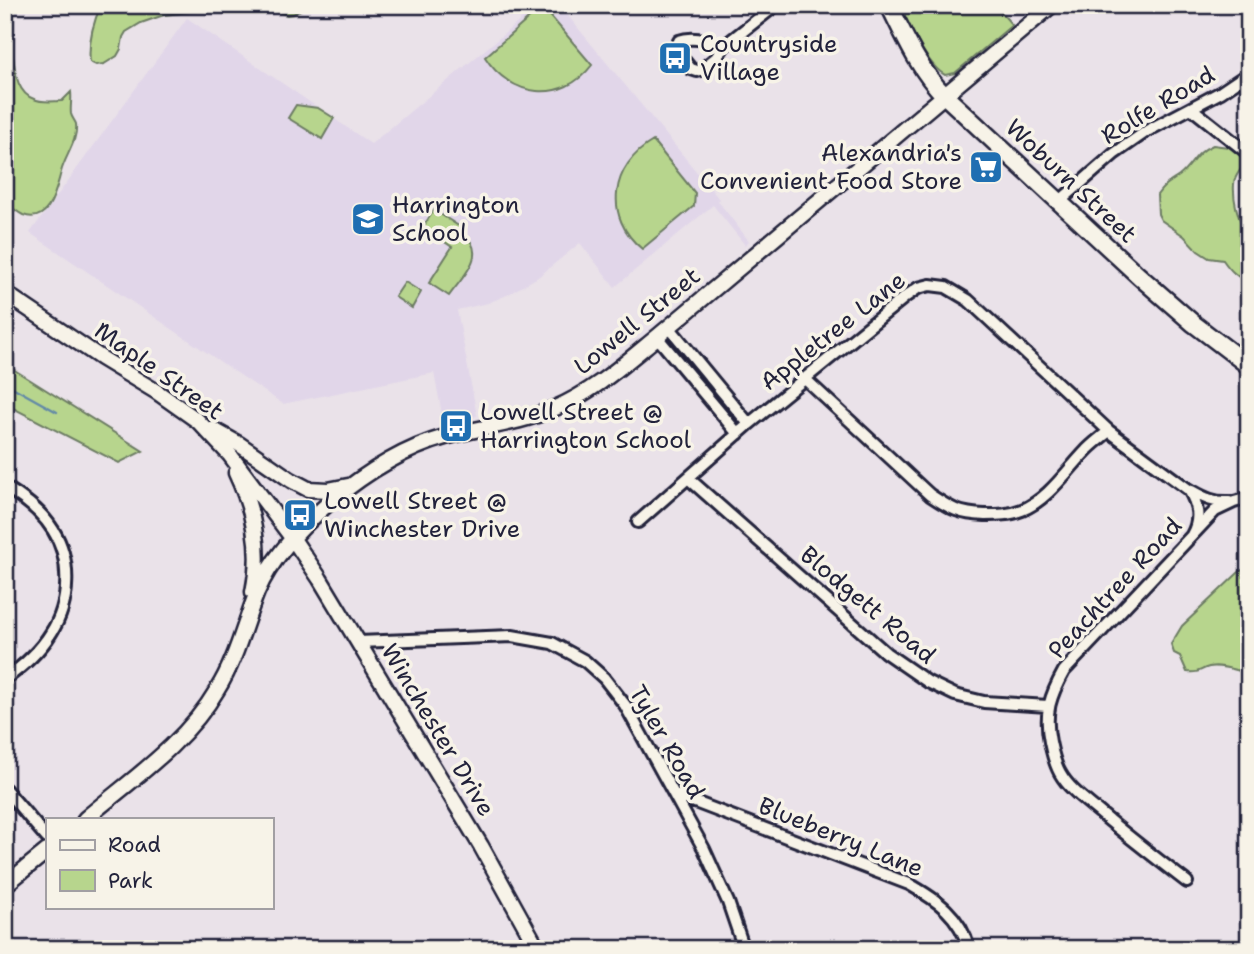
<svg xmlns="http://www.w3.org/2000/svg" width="1254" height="954" viewBox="0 0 1254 954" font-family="'Shantell Sans',sans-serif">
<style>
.built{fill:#e1d6e9}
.green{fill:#b7d58d;stroke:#6c7c64;stroke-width:2}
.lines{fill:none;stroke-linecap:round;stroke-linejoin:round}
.stream{stroke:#638aa7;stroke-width:2.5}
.street-casing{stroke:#22223b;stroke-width:16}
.secondary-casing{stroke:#22223b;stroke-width:19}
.primary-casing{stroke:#22223b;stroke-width:21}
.street{stroke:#f7f3e8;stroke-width:10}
.secondary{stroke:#f7f3e8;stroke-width:14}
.primary{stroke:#f7f3e8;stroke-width:16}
.labels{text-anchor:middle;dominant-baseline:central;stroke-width:7;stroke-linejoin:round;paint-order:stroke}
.poi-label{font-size:24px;fill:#22223b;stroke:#f7f3e8;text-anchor:start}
.street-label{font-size:24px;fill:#22223b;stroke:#f7f3e8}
</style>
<rect width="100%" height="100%" fill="#eae2e9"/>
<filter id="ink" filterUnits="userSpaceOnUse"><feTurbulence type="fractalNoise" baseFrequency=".0143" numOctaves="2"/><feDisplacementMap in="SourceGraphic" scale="14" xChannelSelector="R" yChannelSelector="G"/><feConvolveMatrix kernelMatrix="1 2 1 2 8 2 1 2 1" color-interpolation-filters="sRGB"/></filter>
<g filter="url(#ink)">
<path class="built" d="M 539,5 L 559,5 L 719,199 L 718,201 L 749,241 L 745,245 L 713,205 L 615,287 L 580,243 L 538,277 L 507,295 L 488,303 L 457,310 L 477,416 L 444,424 L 434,373 L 283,404 L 30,233 L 187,18 L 371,144 Z"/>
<path class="green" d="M 101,5 L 309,5 L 293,14 L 287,15 L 272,10 L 233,7 L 164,15 L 141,23 L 126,32 L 123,37 L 121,49 L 117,56 L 104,64 L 96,65 L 90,62 C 88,43 93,23 101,5 Z
M 904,5 L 995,5 L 1012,25 L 955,73 L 945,75 C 928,67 909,25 900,7 Z
M 535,13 L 548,13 L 592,65 C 562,105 510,97 485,57 Z
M 5,29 C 18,47 8,90 34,99 C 42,103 53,101 62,101 L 71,92 C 72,100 70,108 71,114 C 72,118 75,121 76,124 C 78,141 65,156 61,172 C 56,189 50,225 23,215 C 17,212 11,207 5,202 Z
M 296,105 L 318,108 L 334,118 L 322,139 L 288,118 Z
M 653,141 L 695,193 L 694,206 L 642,249 C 603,217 611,165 653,141 Z
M 1213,145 L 1236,148 L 1245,155 C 1246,170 1235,171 1234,184 C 1233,198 1237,214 1243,227 C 1245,232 1248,237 1249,242 C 1250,254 1249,268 1249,281 C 1237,278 1230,270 1223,260 L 1209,258 L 1198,251 L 1184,236 L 1161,220 L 1158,214 L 1157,195 C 1165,184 1169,183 1179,176 C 1193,165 1194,153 1213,145 Z
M 434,210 L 463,229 L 462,233 C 490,253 463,276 449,296 L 429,283 L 452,247 L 423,227 Z
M 405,282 L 421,292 L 412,308 L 395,297 Z
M 5,364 L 143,451 L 119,463 L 5,404 Z
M 1249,565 L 1249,673 C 1237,671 1221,664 1209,667 C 1198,670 1201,673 1187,672 L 1180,656 L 1174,653 L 1171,644 L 1182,626 L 1238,573 Z"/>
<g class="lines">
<path class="stream" d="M 5,383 L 57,412"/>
<g class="street-casing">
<path id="street" d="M 724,46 C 710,42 694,35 679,41 L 677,47 L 683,59 L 691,69 L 697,71 L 701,70 L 716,58 L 724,46 L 776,5
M 1191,108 L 1249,154
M 1060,201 L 1114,154 L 1147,131 L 1221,92 L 1249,73
M 669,327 L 749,424
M 657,337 L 738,434
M 805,379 L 930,495 C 951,509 959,514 985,515 C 997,515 1010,515 1022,510 C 1047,500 1066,472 1085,452 C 1092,444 1101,438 1109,431
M 688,478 L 886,653 L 928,682 L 955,695 L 984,702 L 1048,706
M 5,487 C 24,498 42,512 53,530 C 72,560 70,604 51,633 C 40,651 22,667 5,679
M 1192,491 C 1204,498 1215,503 1229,502
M 638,522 L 749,424 L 905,297 L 918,288 L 930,285 L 946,287 L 968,300 L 1109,431 L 1189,490 C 1198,505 1201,519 1192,535
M 358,642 L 512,636 L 552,643 L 585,661 L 604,678 L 625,705 L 704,849 L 728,902 L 744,949
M 5,789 L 47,838
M 674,794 L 909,884 C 937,900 960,915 969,949
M 1187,882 C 1157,859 1127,836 1098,811 C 1085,800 1069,789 1060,773 C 1055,764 1052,752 1050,742 C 1044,713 1050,696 1064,671 L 1215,511 L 1234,502 L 1249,498"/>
</g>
<g class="secondary-casing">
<path id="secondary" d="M 5,293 L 101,358 L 157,392 L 198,421 L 230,455 L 293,539 L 320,579 L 481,846 L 538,949
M 212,429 L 239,444 L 291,480 L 308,489 L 328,490 L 348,486
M 236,473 C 254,511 262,551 253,592
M 85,819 C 131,780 186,743 217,690 C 236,660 244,625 257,592 C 272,557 302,526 330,502 C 364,474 402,449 445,437 C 481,427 518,424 553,409 C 592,393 624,364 657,337 L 1052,5
M 5,885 L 47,851"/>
</g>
<g class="primary-casing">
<path id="primary" d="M 889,5 C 905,37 919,70 944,95 L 1139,276 L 1194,324 L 1249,366"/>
</g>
<use href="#street" class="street"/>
<use href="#secondary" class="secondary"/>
<use href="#primary" class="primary"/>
</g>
</g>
<defs>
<g id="bus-square" transform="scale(1.75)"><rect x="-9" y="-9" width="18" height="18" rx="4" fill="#1f6fb2" stroke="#f7f3e8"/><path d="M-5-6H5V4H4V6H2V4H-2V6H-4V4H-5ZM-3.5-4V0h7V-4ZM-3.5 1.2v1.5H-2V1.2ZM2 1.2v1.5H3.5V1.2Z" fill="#fff"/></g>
<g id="supermarket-square" transform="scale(1.75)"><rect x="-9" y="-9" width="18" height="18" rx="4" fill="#1f6fb2" stroke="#f7f3e8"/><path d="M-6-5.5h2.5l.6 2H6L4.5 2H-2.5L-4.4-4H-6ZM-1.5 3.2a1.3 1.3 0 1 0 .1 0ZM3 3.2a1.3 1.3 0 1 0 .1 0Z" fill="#fff"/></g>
<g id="school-square" transform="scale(1.75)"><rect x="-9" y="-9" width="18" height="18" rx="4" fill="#1f6fb2" stroke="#f7f3e8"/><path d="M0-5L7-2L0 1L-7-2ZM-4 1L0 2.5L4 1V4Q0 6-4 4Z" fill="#fff"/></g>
</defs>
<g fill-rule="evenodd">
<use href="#bus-square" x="675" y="58"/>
<use href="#supermarket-square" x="986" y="167"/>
<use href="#school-square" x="368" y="219"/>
<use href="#bus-square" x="456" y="426"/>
<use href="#bus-square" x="300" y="515"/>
</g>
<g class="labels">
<g class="poi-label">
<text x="700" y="44">Countryside<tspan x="700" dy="28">Village</tspan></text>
<text x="962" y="153" text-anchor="end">Alexandria's<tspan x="962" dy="28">Convenient Food Store</tspan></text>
<text x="392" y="205">Harrington<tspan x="392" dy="28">School</tspan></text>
<text x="480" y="412">Lowell Street @<tspan x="480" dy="28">Harrington School</tspan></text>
<text x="324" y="501">Lowell Street @<tspan x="324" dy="28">Winchester Drive</tspan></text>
</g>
<g class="street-label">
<text transform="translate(1158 105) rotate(-31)">Rolfe Road</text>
<text transform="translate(1071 181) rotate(43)">Woburn Street</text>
<text transform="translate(637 321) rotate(-39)">Lowell Street</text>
<text transform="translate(833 331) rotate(-38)">Appletree Lane</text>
<text transform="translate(159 371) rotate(35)">Maple Street</text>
<text transform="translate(1115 588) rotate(-47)">Peachtree Road</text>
<text transform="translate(868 605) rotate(40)">Blodgett Road</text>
<text transform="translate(438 730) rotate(59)">Winchester Drive</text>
<text transform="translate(667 742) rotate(60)">Tyler Road</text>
<text transform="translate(841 837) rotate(22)">Blueberry Lane</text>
</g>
</g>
<rect width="1254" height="954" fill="none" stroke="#f7f3e8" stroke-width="28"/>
<rect x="14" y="14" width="1226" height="926" fill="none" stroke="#22223b" stroke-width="2.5" filter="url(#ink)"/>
<rect x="46" y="818" width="228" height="91" fill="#f7f3e8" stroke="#a29fa3" stroke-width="2"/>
<rect x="60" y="840" width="35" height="10" fill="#f7f3e8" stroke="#a29fa3" stroke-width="2"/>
<text x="108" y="852" font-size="21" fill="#22223b">Road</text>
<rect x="60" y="870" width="35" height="21" fill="#b7d58d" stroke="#a29fa3" stroke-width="2"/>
<text x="108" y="888" font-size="21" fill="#22223b">Park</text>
</svg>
